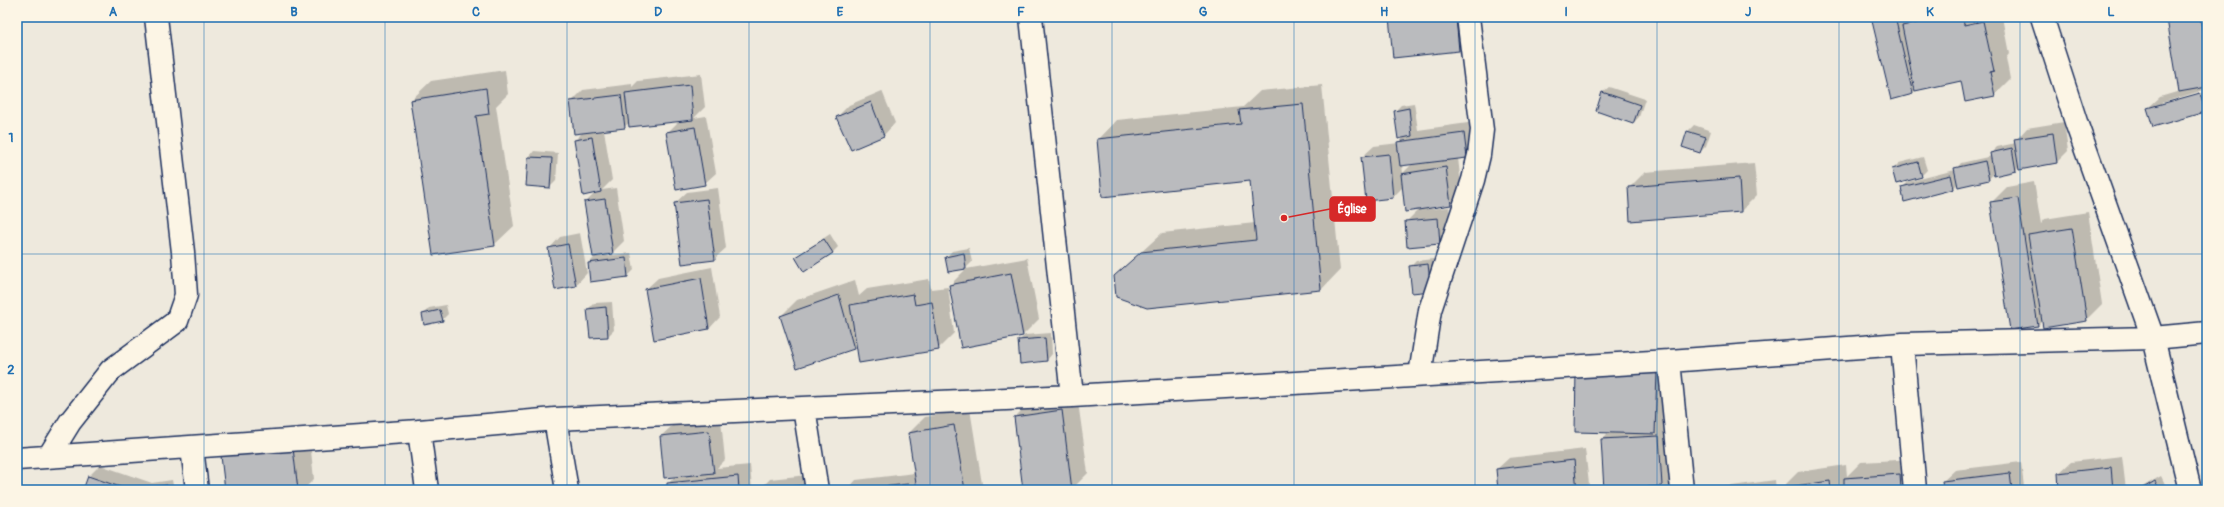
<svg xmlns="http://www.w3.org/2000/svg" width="2224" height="507" viewBox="0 0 2224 507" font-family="Pangolin,sans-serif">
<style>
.shadow{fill:#0003;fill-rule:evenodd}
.building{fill:#babbbe;stroke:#1b2f5e}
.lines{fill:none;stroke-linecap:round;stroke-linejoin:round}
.minor-casing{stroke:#1b2f5e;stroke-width:25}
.minor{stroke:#fcf5e5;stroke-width:22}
.grid{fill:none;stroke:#1f6fb2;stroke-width:1;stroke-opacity:0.55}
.leader{fill:none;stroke:#d62828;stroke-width:1.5}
.callout-dot{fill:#d62828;stroke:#fcf5e5;stroke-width:1.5}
.callout{fill:#d62828;stroke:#d62828;stroke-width:1.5}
.callout-label{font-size:12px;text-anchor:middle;font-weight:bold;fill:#fff}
.neatline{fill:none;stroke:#1f6fb2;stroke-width:1.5}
.grid-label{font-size:13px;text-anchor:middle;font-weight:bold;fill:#1f6fb2}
</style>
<rect width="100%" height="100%" fill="#eee9dd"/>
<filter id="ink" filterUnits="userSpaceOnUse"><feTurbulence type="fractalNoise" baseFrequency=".025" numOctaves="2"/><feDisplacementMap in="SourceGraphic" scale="8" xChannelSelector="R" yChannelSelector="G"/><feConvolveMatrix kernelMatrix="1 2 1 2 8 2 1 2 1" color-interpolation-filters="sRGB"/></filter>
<g filter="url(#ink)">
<path class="shadow" d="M 1390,17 L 1468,17 L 1470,39 L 1459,50 Z
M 1872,17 L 1909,17 L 1909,20 L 1912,17 L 2002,17 L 2009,54 L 2006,58 L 2010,79 L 1994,95 L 1962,80 L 1916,90 L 1913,93 Z
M 2170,17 L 2207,17 L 2207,109 L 2154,126 L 2148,108 L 2160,97 L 2180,91 L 2168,19 ZM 2204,90 L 2205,92 L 2161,105 L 2161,103 Z
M 505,70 L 508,94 L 496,106 L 514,226 L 494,245 L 411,100 L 431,81 Z
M 701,74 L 705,107 L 694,118 L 706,116 L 716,173 L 704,184 L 667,133 L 679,121 L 630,122 L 624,127 L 604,130 L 612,180 L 602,190 L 616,188 L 624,241 L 612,253 L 597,255 L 597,257 L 631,253 L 634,270 L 628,276 L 589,263 L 597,255 L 585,203 L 596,192 L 575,140 L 583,132 L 571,102 L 583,90 L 632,84 L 632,87 L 638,81 Z
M 1322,85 L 1340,270 L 1321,290 L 1115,276 L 1162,233 L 1255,223 L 1251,180 L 1098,140 L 1117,120 L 1243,107 L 1260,91 Z
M 1609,87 L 1645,99 L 1639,117 L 1633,123 L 1603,92 Z
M 882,91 L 895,123 L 884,135 L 851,149 L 837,117 L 849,105 Z
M 1414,103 L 1418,130 L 1475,122 L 1478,145 L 1466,157 L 1458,158 L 1462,193 L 1451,204 L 1430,207 L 1431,209 L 1449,207 L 1451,231 L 1440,243 L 1408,246 L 1406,222 L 1419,209 L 1403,187 L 1393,197 L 1362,157 L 1374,146 L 1399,143 L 1404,137 L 1395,111 L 1401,105 ZM 1412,164 L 1403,173 L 1402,165 Z
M 2064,122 L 2068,151 L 2057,162 L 2020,169 L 2020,166 L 2015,171 L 1995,172 L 1989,179 L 1958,183 L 1954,188 L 1905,200 L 1902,188 L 1908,182 L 1955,170 L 1961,163 L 1992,156 L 1991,153 L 1997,147 L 2016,143 L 2016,140 L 2027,128 Z
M 1694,125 L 1711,131 L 1706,146 L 1700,152 L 1683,146 L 1688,131 Z
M 534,151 L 558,153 L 556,181 L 550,187 L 529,157 Z
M 1923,157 L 1927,170 L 1921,176 L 1893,169 L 1899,163 Z
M 1754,163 L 1757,195 L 1741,211 L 1631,220 L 1629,188 L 1645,172 Z
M 2034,182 L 2041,224 L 2045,219 L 2088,212 L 2102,304 L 2086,320 L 2043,320 L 2038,325 L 2011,329 L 1991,203 L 2007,187 Z
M 718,188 L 726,248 L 714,259 L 675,203 L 687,192 Z
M 580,233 L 587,273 L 576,285 L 549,249 L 560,237 Z
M 830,234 L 838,247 L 832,253 L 796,257 Z
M 969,248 L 972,262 L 966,268 L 946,257 L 952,251 Z
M 1027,258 L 1039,319 L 1023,335 L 950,285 L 966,269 Z
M 1433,259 L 1436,284 L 1410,267 L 1416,261 Z
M 712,267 L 720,317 L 709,329 L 655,339 L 646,289 L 658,278 Z
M 929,279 L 931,289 L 948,287 L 954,333 L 938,349 L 857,345 L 853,349 L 781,316 L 797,300 L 855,280 L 859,296 L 867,289 Z
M 612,302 L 614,330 L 608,336 L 588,309 L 594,303 Z
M 446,305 L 448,314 L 442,320 L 423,314 L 429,308 Z
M 1051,333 L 1052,354 L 1047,360 L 1019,341 L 1025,335 Z
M 1593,353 L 1672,354 L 1671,417 L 1663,425 L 1670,425 L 1673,474 L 1668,478 L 1678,478 L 1679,490 L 1611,490 L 1613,488 L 1602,439 L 1609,432 L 1577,369 Z
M 1077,395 L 1088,473 L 1074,487 L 1084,485 L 1085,490 L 1024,490 L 1015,417 L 1031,401 Z
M 970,409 L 983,490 L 847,490 L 856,480 L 915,473 L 909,433 L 925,417 Z
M 721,420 L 725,460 L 717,468 L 750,465 L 752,490 L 668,490 L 668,484 L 676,475 L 661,436 L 673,425 Z
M 309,432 L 314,479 L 303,490 L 226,490 L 223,457 L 239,441 Z
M 1585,449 L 1589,484 L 1582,490 L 1499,490 L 1497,469 L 1509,458 Z
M 2122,456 L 2126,490 L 2061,490 L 2059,473 L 2071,462 Z
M 1915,459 L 1917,490 L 1782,490 L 1782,488 L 1798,472 L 1846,465 L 1847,476 L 1861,462 Z
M 2021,462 L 2024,487 L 2021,490 L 1944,490 L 1943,481 L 1955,470 Z
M 100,465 L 152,483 L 172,480 L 174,490 L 84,490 L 89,476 Z
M 826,473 L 828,490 L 759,490 L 770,479 Z
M 2161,476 L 2166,486 L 2163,490 L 2137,490 Z
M 1775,480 L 1776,490 L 1722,490 L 1725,487 Z"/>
<path class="building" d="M 1389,17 L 1456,17 L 1459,51 L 1393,58 Z
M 1871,17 L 1895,17 L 1913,94 L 1891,100 Z
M 1944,17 L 1963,17 L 1964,25 L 1983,21 L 1994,71 L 1990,72 L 1995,96 L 1965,102 L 1961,81 L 1915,91 L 1902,26 Z
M 2178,17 L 2200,17 L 2207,58 L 2207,87 L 2179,92 L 2167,19 Z
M 690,85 L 693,120 L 629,127 L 625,93 Z
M 486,88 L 489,114 L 476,116 L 495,246 L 433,255 L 410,100 Z
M 1602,92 L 1640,105 L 1633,124 L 1596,111 Z
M 2200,93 L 2205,112 L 2153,127 L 2147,108 Z
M 621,95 L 625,128 L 574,134 L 570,101 Z
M 871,102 L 884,136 L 851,150 L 836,117 Z
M 1303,104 L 1321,290 L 1147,308 L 1116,297 L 1114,276 L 1141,252 L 1256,240 L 1250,181 L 1102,197 L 1097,139 L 1241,124 L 1239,110 Z
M 1409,108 L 1412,136 L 1398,139 L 1394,111 Z
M 695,127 L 705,185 L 676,190 L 666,132 Z
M 1687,131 L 1706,137 L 1700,153 L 1682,147 Z
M 1464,133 L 1467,158 L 1400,166 L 1397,142 Z
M 2053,133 L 2057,163 L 2019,170 L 2014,139 Z
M 592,137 L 601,192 L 583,196 L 574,140 Z
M 2012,148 L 2016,171 L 1994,176 L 1990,153 Z
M 1389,154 L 1393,198 L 1366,201 L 1361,157 Z
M 528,157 L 552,158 L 550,188 L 526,186 Z
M 1985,161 L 1989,180 L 1958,187 L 1954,168 Z
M 1918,162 L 1922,177 L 1896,184 L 1892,169 Z
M 1446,167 L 1451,205 L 1405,212 L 1401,174 Z
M 1951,175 L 1954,189 L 1904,202 L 1901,187 Z
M 1739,178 L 1741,212 L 1630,221 L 1628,187 Z
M 2018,198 L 2038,326 L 2010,330 L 1990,202 Z
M 605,199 L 613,254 L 593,257 L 584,202 Z
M 707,199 L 715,260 L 682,264 L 674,203 Z
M 1438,218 L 1440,244 L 1407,247 L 1405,221 Z
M 2072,228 L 2087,321 L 2043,328 L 2028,235 Z
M 824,239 L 833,253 L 804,272 L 795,257 Z
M 568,244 L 576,286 L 555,290 L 548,248 Z
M 964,253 L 966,269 L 948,272 L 945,257 Z
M 626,258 L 628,277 L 590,282 L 588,263 Z
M 1428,264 L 1431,291 L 1412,293 L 1409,266 Z
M 1011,273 L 1023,336 L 961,348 L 949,285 Z
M 701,278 L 709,329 L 654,340 L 645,289 Z
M 913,294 L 915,305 L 932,302 L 939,350 L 859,363 L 850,305 Z
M 839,295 L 854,349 L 797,368 L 780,316 Z
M 606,307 L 608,337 L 590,338 L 587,309 Z
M 440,310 L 443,321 L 424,325 L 422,314 Z
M 1045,338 L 1047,361 L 1020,364 L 1018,340 Z
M 1576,369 L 1657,370 L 1655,434 L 1575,432 Z
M 1062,410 L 1072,490 L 1023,490 L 1014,417 Z
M 954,425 L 965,490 L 917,490 L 908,433 Z
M 709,431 L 714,473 L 664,478 L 660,436 Z
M 1659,436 L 1662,486 L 1604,490 L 1601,439 Z
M 293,448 L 298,490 L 225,490 L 221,456 Z
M 1574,460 L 1577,490 L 1498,490 L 1496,469 Z
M 2111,467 L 2113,490 L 2059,490 L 2058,473 Z
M 2010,473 L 2012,490 L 1943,490 L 1942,481 Z
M 1900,474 L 1901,490 L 1844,490 L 1844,478 Z
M 88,476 L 129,490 L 83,490 Z
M 738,476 L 739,490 L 667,490 L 667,483 Z
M 1830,481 L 1831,490 L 1781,490 L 1781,488 Z
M 2155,481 L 2160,490 L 2140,490 Z
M 815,484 L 816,490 L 760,490 Z
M 908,484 L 908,490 L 856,490 Z
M 167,485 L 167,490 L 146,490 L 146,488 Z"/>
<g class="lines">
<g class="minor-casing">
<path id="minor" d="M 1031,17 L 1072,396
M 2042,17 L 2077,125 L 2153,338 L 2190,490
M 1902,344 L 1915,490
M 1669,361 L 1682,490
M 1420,375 L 1430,310 L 1473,180 L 1479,155 L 1482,130 L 1468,17
M 804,408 L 817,490
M 555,419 L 567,490
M 419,431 L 427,490
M 192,448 L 197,490
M 49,456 L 70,422 L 111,370 L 177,321 L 186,295 L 183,252 L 156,17
M 17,459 L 419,431 L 555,419 L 1072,396 L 1669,361 L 1902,344 L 2153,338 L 2207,333"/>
</g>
<use href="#minor" class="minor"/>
</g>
</g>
<path class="grid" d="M 204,17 L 204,490M 385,17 L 385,490M 567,17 L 567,490M 749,17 L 749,490M 930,17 L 930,490M 1112,17 L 1112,490M 1294,17 L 1294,490M 1475,17 L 1475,490M 1657,17 L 1657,490M 1839,17 L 1839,490M 2020,17 L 2020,490M 17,254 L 2207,254"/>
<path class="leader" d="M1284 218L1330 209"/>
<circle class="callout-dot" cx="1284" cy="218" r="4"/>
<rect class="callout" x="1330" y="197" width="45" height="24" rx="4"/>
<g class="callout-label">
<text x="1352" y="213">Église</text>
</g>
<rect width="2224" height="507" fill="none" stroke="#fcf5e5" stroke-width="44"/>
<rect x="22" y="22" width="2180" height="463" class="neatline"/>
<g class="grid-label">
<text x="113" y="16">A</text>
<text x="294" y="16">B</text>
<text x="476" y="16">C</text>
<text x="658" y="16">D</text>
<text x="840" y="16">E</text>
<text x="1021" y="16">F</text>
<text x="1203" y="16">G</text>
<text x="1384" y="16">H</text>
<text x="1566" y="16">I</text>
<text x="1748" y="16">J</text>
<text x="1930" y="16">K</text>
<text x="2111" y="16">L</text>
<text x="11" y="142">1</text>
<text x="11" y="374">2</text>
</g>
</svg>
